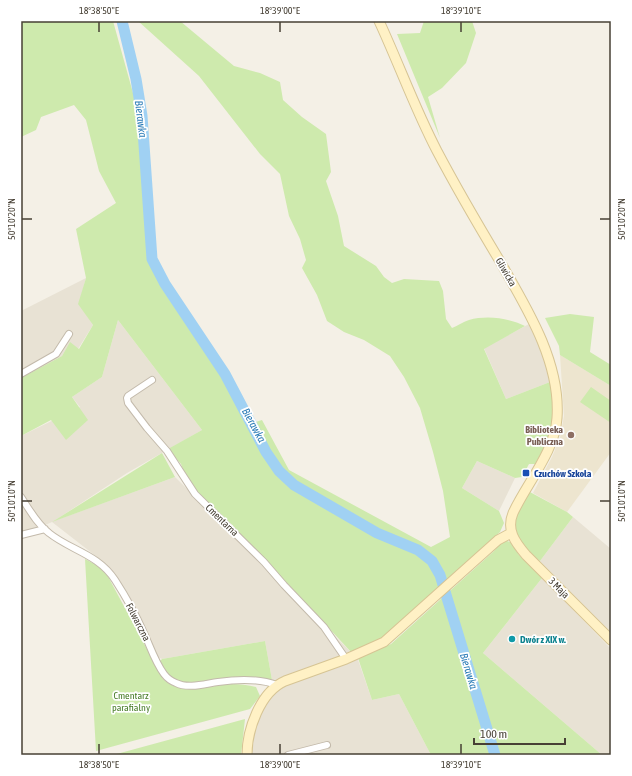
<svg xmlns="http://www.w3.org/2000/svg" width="632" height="776" viewBox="0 0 632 776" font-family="'Asap Condensed',sans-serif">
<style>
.residential{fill:#e8e2d4}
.education{fill:#ede5cf}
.green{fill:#ceeaad}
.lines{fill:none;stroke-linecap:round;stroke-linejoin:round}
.river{stroke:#a0d1f3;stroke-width:11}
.street-casing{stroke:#c3baab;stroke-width:8}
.secondary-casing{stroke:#d6c494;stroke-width:11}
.street{stroke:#fff;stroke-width:6}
.secondary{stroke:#fff1c5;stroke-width:9}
.ticks{fill:none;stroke:#474035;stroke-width:1.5}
.education-dot{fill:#8d6e63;stroke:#fff;stroke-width:1.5}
.transit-dot{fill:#1a4fb4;stroke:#fff;stroke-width:1.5}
.culture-dot{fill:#0f9aa8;stroke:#fff;stroke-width:1.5}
.labels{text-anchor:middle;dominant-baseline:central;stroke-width:3.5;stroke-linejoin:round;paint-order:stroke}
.street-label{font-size:10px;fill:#474035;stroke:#fff}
.education-label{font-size:10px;font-weight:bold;fill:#785e54;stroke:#fff;text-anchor:end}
.transit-label{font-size:10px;font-weight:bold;fill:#164399;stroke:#fff;text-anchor:start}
.culture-label{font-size:10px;font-weight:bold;fill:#0d838f;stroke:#fff;text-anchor:start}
.park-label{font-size:10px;fill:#467b26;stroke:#fff}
.water-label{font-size:11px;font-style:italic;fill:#2a7bb7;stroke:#fff}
.neatline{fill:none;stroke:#474035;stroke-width:1.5}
.ticks-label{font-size:10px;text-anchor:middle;fill:#474035}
</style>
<rect width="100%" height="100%" fill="#f4f0e6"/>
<path class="residential" d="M 86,278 L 79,304 L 93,325 L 78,349 L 70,343 L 62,356 L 21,378 L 21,311 Z
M 118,320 L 202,430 L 127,473 L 54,521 L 175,477 L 351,652 L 356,654 L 372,700 L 399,694 L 431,755 L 252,755 L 250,743 L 258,712 L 276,684 L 272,680 L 265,641 L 162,659 L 158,657 L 139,625 L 140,621 L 106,564 L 52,522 L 43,526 L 21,532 L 21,436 L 80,407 L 72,397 L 102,377 Z
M 529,324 L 542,353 L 550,382 L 506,399 L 484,348 Z
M 477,461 L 515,478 L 499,511 L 462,488 Z
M 573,517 L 611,549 L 611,632 L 540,561 Z
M 542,578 L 611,649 L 611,755 L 602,755 L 483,653 Z"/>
<path class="education" d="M 560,355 L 611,386 L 611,452 L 567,512 L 533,493 L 552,457 L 560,438 L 564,416 Z"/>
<path class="green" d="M 21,21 L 113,21 L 138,111 L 148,249 L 161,287 L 228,387 L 246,425 L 262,420 L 289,470 L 431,547 L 450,537 L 443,491 L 433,452 L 420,408 L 404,377 L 390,356 L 364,340 L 344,332 L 327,321 L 317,295 L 302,268 L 306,260 L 300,239 L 289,216 L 280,174 L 260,154 L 199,76 L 138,21 L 180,21 L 234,66 L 260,73 L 280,82 L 283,100 L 302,117 L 326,134 L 331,172 L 326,181 L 338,216 L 344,246 L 376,266 L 384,277 L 392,283 L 404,279 L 439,281 L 443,291 L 446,319 L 452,328 C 457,326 463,322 469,320 C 487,315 509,318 525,326 L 484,349 L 506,399 L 550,382 C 556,417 553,434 535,464 L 529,464 L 522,477 L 515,478 L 477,461 L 462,488 L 499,511 L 504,523 L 500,532 L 380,640 L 351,652 L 289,585 L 196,491 L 185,475 L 181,464 L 168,449 L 202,430 L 118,320 L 102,377 L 72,397 L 88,420 L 66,440 L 51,420 L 21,436 L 21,378 L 62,356 L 70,342 L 79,349 L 93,325 L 78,304 L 86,278 L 76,229 L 116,203 L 99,171 L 86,120 L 74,105 L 41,117 L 36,130 L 21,137 Z
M 424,21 L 472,21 L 476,33 L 466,63 L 442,88 L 428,97 L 440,138 L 397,34 L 420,33 Z
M 570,314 L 594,317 L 590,352 L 611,365 L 611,386 L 560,355 L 559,346 L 545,318 Z
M 591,387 L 611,401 L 611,423 L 580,402 Z
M 162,453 L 175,477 L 52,522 Z
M 528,491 L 567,512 L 573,517 L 540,561 C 507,536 511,525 528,491 Z
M 504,540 L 510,542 L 519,555 L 542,578 L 483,653 L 602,755 L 431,755 L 399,694 L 372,700 L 358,658 L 391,644 L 493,552 Z
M 85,559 L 104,569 L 163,679 C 185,698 206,685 232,684 C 240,684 248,685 256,687 L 260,696 L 250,709 L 96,751 Z
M 265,641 L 272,680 L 255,677 L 188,683 L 175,681 L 166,673 L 160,661 L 162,659 Z
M 245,719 L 241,755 L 113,755 Z"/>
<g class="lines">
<path class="river" d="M 122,21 L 136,79 L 142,116 L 152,259 L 165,284 L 225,374 L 266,452 L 279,471 L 294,485 L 377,533 L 418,550 L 432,561 L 440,575 L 495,755"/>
<g class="street-casing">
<path id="street" d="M 21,374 L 56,354 L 69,334
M 152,380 L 128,396 L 127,398 L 128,403 L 147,428 L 167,451 L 195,494 L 264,562 L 284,585 L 324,627 L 346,659
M 21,497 C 29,509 37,524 49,533 C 70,550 98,554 115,580 C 126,597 136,615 144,633 C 150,646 155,662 164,674 C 167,678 171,681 176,683 C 188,689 204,684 218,682 C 238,679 258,678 277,685
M 21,535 L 45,529
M 288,755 L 327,745"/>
</g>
<g class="secondary-casing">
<path id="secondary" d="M 379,21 C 399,64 415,109 437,151 C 456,187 477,223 498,258 C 525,305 561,361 557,418 C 555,451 527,483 513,513 C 506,530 515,542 526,555 L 611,640
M 247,755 C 247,730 260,692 285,681 L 346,659 L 384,642 L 498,540 L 511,533"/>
</g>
<use href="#street" class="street"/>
<use href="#secondary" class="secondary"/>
</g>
<path class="ticks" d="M 99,22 L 99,32M 280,22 L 280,32M 461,22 L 461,32M 22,219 L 32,219M 600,219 L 610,219M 22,501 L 32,501M 600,501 L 610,501M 99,744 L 99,754M 280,744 L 280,754M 461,744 L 461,754"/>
<circle class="education-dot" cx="571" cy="435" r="4"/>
<rect class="transit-dot" x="522" y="469" width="8" height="8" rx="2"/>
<circle class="culture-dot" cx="512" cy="639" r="4"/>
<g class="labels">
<g class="street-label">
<text transform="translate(506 272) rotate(60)">Gliwicka</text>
<text transform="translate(222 520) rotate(44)">Cmentarna</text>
<text transform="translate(559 588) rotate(45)">3 Maja</text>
<text transform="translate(138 622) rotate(63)">Folwarczna</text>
</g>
<g class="education-label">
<text x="563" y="429">Biblioteka<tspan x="563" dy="12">Publiczna</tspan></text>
</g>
<g class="transit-label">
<text x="534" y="473">Czuchów Szkoła</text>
</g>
<g class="culture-label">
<text x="520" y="639">Dwór z XIX w.</text>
</g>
<g class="park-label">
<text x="131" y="695">Cmentarz<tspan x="131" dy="12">parafialny</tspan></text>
</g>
<g class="water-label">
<text transform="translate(141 119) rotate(83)">Bierawka</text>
<text transform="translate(254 425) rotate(61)">Bierawka</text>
<text transform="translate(469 671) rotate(73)">Bierawka</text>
</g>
</g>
<rect width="632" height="776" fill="none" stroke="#ffffff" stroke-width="44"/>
<path d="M474 738v6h91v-6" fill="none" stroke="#474035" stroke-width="2"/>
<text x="480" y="738" font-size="12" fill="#474035" stroke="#ffffff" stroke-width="3" paint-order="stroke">100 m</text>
<rect x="22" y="22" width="588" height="732" class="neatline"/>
<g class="ticks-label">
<text x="99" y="14">18°38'50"E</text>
<text x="280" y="14">18°39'00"E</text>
<text x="461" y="14">18°39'10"E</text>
<text transform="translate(11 219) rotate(-90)" y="4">50°10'20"N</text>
<text transform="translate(621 219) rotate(-90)" y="4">50°10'20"N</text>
<text transform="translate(11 501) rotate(-90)" y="4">50°10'10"N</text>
<text transform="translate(621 501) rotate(-90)" y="4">50°10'10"N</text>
<text x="99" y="768">18°38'50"E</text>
<text x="280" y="768">18°39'00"E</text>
<text x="461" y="768">18°39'10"E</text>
</g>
</svg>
